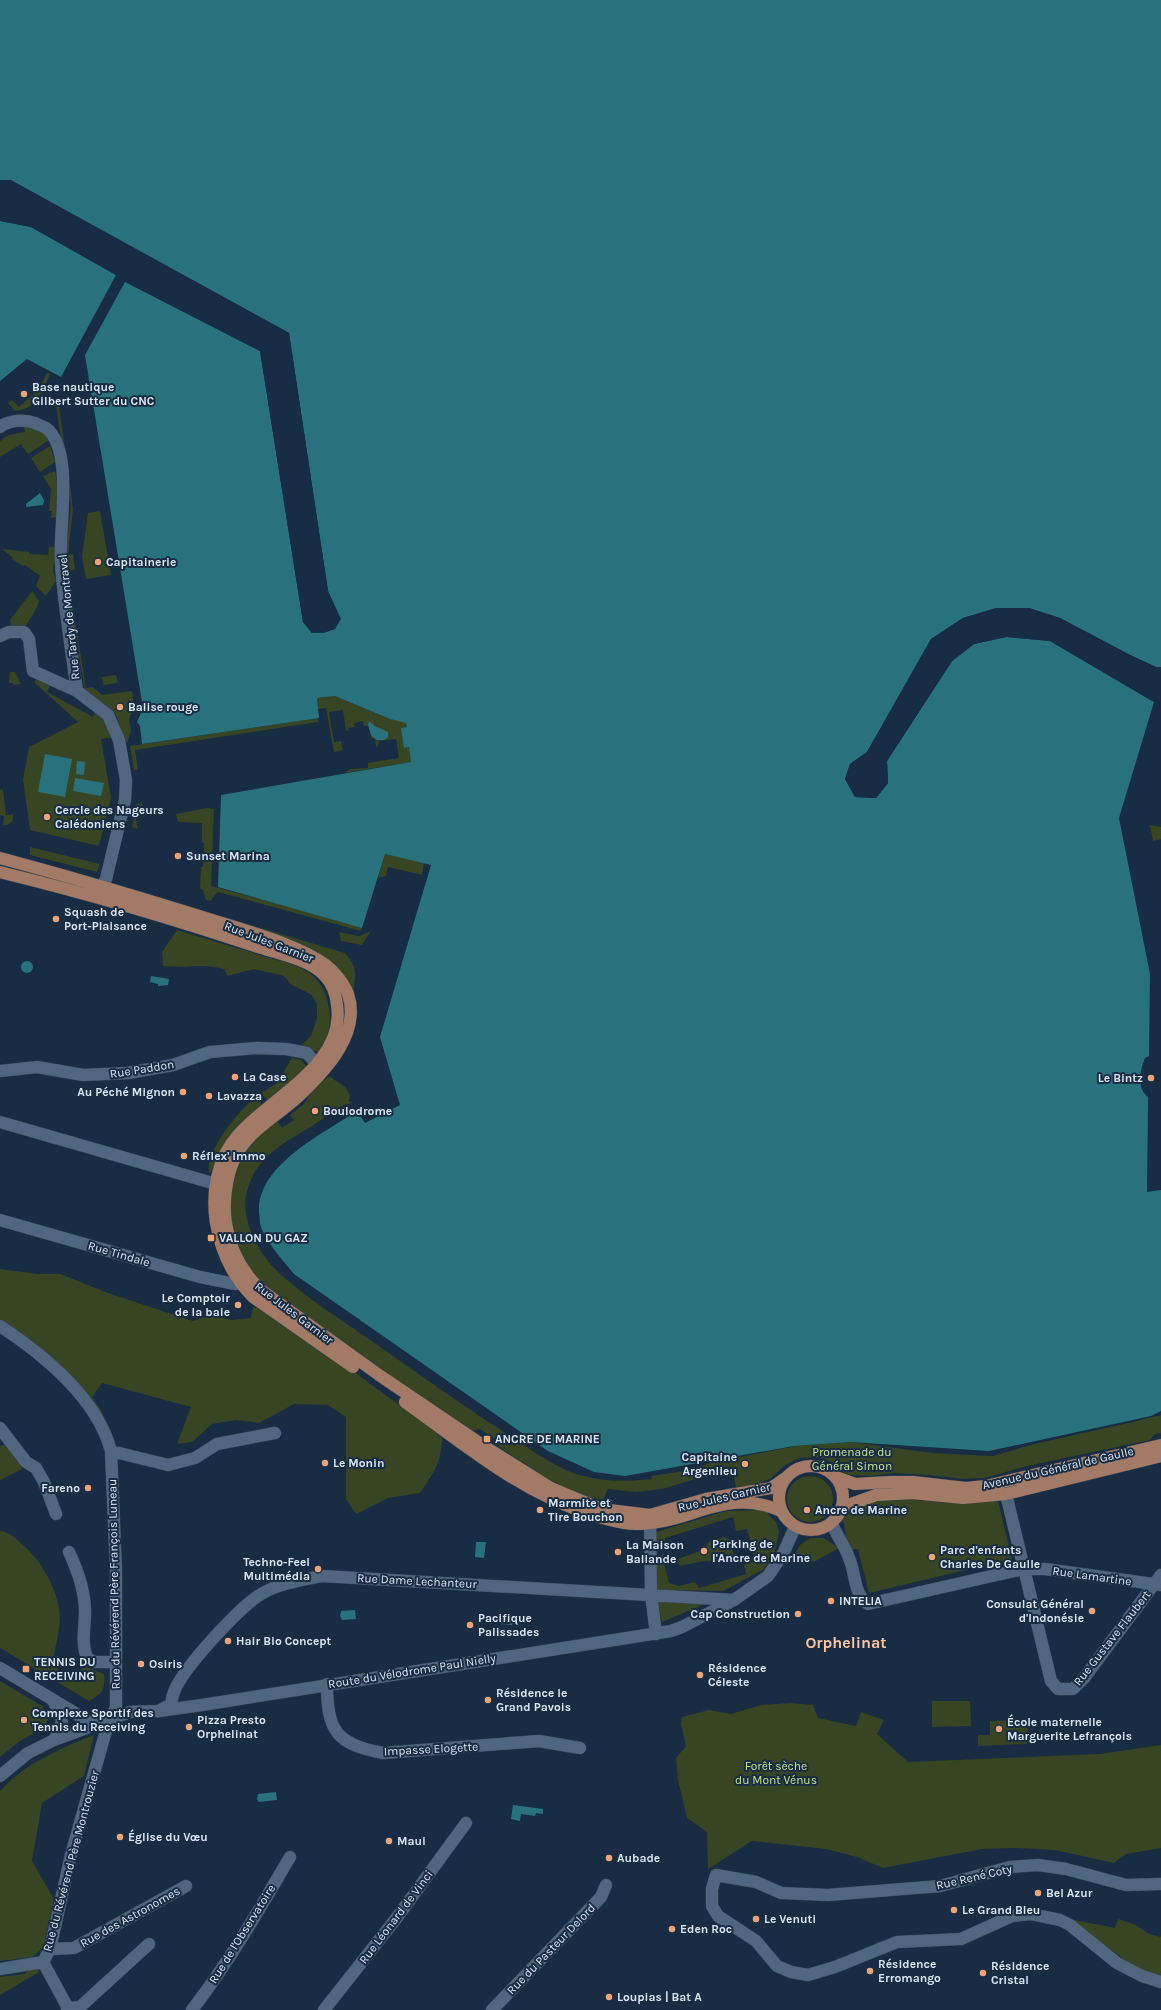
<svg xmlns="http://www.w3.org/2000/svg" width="1161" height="2010" viewBox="0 0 1161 2010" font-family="Karla,sans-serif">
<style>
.green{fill:#374522}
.water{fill:#28727e}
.pier{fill:#182c43}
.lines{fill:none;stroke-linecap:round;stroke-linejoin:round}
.minor-casing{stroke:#374759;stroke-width:13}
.tertiary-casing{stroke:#374759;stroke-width:13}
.primary-casing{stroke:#374759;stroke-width:13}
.minor{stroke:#50667f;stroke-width:12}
.tertiary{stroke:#50667f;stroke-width:12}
.primary{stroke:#a27a65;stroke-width:12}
.poi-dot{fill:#efa376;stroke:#182c43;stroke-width:1.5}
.labels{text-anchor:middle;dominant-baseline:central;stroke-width:4;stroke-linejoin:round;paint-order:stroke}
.poi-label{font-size:12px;font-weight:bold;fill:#dae7f6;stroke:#182c43;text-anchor:start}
.street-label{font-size:12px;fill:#dae7f6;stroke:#182c43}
.park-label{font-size:12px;fill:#c3e78d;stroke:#182c43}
.district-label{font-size:16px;font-weight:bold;fill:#fec4a3;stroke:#182c43}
</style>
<rect width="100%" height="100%" fill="#182c43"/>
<path class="green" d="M 47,373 L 50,374 C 42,392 37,409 15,411 L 8,403 L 12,400 L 19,407 L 38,390 Z
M 58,398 L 73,509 L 68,554 L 73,554 L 75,570 L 67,571 L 86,688 L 93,687 L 102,695 L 132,691 L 134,707 L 129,719 L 131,731 L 127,743 C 120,737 121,722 115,714 C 106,701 93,701 85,691 L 70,604 L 65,560 L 71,506 L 56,405 Z
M 23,424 L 45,432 L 49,440 L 28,454 L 21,444 L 0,457 L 0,441 L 9,435 L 25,432 Z
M 50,446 L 55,462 L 40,472 L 31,458 Z
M 55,471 L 58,490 L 58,517 L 51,518 L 52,511 L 49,511 L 51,489 L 43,476 Z
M 100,511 L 111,575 L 86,579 L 82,557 L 88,513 Z
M 49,547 L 56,547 L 53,571 L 56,581 L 46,596 L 36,586 L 40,576 L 25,565 L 23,566 L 12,559 L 13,558 L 2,549 L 29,552 L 29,554 L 48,555 Z
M 32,591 L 39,601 C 37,610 30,619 25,627 L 11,627 L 10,620 Z
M 10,672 L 15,672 L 21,684 L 13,685 L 13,683 L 9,683 Z
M 116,675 L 118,683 L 103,685 L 102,677 Z
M 37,678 L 50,685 L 47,692 L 93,717 L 96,710 L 105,716 L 113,737 L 101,739 L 111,798 L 99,846 L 30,830 L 23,780 L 29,747 L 78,722 L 34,682 Z
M 335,696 L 390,719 L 406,722 L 407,727 L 402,728 L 405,748 L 409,747 L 412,762 L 344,773 L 350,769 L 368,768 L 368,763 L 399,758 L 396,739 L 379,741 L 378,746 L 376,747 L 375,739 L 371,738 L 369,726 L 364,726 L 363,721 L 354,723 L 355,727 L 348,728 L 349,730 L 346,731 L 343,710 L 329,712 L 334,742 L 341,741 L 343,750 L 334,752 L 326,708 L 318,709 L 317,698 Z
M 318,718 L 318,722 L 135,750 L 138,770 L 134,770 L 130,746 Z
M 0,789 L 3,790 L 6,815 L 13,814 L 13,821 L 8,825 L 3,825 L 4,816 L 0,815 Z
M 142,803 L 145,819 L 143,813 L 135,815 L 138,829 L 132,827 L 136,804 Z
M 207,808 L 214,809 L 211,886 L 328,917 L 362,928 L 361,931 L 218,892 L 210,901 L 206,900 L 203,890 L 200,889 L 201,867 L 203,867 L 204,843 L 202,843 L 202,823 L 178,822 L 176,814 Z
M 1150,825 L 1161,827 L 1161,839 L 1153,841 Z
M 30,847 L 100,864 L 97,872 L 30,855 Z
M 385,854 L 424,863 L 422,875 L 388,867 L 386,876 L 378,878 Z
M 116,885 L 345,953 C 358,968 356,973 353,993 L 336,965 L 315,952 Z
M 177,930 C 206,939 234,947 263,956 C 276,960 294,963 306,971 C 333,986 336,1029 320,1052 L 299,1047 L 311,1036 L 317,1018 L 317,1004 L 312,995 L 292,985 L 284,976 L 254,969 L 227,976 L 225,970 C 205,962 184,969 163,966 L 162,952 Z
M 371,931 L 362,945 L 341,941 L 339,932 L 359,936 Z
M 292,1058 L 301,1060 L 307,1067 L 268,1101 L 261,1093 L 277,1083 Z
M 329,1076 L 345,1087 L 350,1095 L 349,1101 L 352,1103 L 343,1105 C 329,1114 316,1124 302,1132 C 276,1148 256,1159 247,1191 C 240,1218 256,1248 273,1267 C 302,1296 345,1322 379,1346 C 424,1378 468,1409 513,1438 C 532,1450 552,1465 573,1473 C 601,1482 623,1482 652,1479 L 651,1476 L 685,1471 L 714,1462 L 796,1446 L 850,1442 L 933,1453 L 993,1456 L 1034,1444 L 1133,1422 L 1161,1415 L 1161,1433 L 1155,1434 L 1150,1440 L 1027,1466 L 985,1478 L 963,1479 L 929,1475 L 893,1473 L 872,1476 L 849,1475 L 844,1474 L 832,1462 L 817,1457 L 800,1458 L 785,1465 L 771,1478 L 758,1484 L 736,1488 L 733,1472 L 705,1476 L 662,1489 L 636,1492 L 608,1489 L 603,1500 L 583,1496 L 555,1483 L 499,1447 L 496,1440 L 480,1429 L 472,1431 C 415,1391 355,1354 300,1311 C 284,1299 265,1289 253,1273 C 223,1235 223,1175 256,1138 C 262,1132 269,1126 276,1120 L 282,1128 L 294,1120 L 290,1115 L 304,1104 L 313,1089 Z
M 256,1097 L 262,1105 C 239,1123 224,1142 214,1170 L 209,1173 C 205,1151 239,1110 256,1097 Z
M 0,1269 L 38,1274 L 60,1274 L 108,1293 L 193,1321 L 211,1315 L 232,1320 L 251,1318 L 253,1307 L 262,1309 L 345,1365 L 442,1437 C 442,1462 433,1474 420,1493 L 388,1498 L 356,1514 L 346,1499 L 346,1417 L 328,1405 L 294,1404 L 259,1423 L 236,1420 L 212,1424 L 192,1442 L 177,1444 L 191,1407 L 102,1383 L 92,1397 L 101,1410 L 111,1432 L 99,1414 L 0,1321 Z
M 7,1444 L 15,1453 L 22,1469 L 0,1480 L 0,1446 Z
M787 1499a23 23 0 1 1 46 0a23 23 0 1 1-46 0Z
M 905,1499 L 948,1503 L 998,1501 L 1012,1559 L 869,1593 L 858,1549 L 852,1550 L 846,1537 L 843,1519 C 858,1501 882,1500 905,1499 Z
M 759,1510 L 766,1512 L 776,1522 L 779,1532 L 775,1551 L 764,1569 L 723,1591 L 657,1590 L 656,1560 L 663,1560 L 669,1583 L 679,1586 L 695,1582 L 699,1588 L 746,1574 L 744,1565 L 755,1561 L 747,1529 L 736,1531 L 733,1517 L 665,1538 L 665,1547 L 656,1548 L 656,1532 L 726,1511 Z
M 0,1531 C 10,1532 15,1538 23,1545 C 41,1561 54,1583 59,1608 C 62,1624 56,1643 53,1660 L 61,1674 L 73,1673 L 86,1667 L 104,1674 C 106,1689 102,1694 89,1701 L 0,1648 Z
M 724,1537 L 729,1539 L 734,1555 C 725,1566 718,1561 708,1561 C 699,1561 688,1565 679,1566 L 678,1559 L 705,1549 L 708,1542 Z
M 810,1538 L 824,1538 L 839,1548 L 814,1562 L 795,1554 L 800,1545 Z
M 657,1601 L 705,1604 L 662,1622 Z
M 0,1681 L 42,1706 L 49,1717 L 44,1727 L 20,1741 L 0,1757 Z
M 932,1701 L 970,1701 L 971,1726 L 932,1727 Z
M 790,1703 L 813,1705 L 818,1718 L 856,1726 L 861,1712 L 884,1720 L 877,1734 L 908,1762 L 1100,1754 L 1161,1745 L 1161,1848 L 1126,1854 L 1114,1863 L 1055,1850 L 1015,1848 L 982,1849 L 883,1868 L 857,1857 L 826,1849 L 752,1841 L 708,1869 L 707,1832 L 687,1818 L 678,1780 L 676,1758 L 686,1746 L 681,1724 L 682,1717 L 709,1710 L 731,1714 L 761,1705 Z
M 1028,1720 L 1027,1744 L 978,1746 L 978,1735 L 990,1735 L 990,1721 Z
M 94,1735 L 84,1776 L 42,1803 L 32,1861 L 54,1899 L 43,1948 L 32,1957 L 0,1961 L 0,1791 C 24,1764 61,1748 94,1735 Z
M 1069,1919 L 1115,1928 L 1118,1919 L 1136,1925 L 1149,1934 L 1161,1937 L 1161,1977 L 1136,1968 Z
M 28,1969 L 38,1969 L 39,1972 L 0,1995 L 0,1977 L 25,1974 Z"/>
<path class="water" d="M 0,0 L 1161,0 L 1161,667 L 1156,667 L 1130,655 L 1060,618 L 1029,608 L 996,608 L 963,618 L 931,639 L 867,752 L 850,764 L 845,779 L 855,797 L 876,798 L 888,783 L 887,761 L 952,661 L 974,644 L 1006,637 L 1050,641 L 1154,702 L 1119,818 L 1150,974 L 1149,1056 L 1145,1058 C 1140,1070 1136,1088 1148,1097 L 1148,1107 L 1147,1192 L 1161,1190 L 1161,1411 L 1151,1416 L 989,1451 L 850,1442 L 794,1446 L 625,1476 L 594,1472 L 548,1451 L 294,1274 C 282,1259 268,1245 261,1227 C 259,1222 260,1217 259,1212 C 257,1165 324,1133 357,1111 L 365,1123 L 400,1105 L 380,1037 L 431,865 L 385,854 L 362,928 L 218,887 L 221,795 L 411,762 L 409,747 L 404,748 L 401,728 L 407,727 L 406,723 L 390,719 L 335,696 L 317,698 L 319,718 L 142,744 L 140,726 L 137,722 L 143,708 L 85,355 L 125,282 L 260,351 L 303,622 L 312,633 L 335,629 L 340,619 L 328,591 L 289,333 L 11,181 L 0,180 Z
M 0,221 L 31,227 L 116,275 L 61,377 L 27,359 L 0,381 Z
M 40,493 L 44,500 L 43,505 L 26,507 L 26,504 Z
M 369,721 L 375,726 L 388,732 L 388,737 L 384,740 L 377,740 L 371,735 L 368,725 Z
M 45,754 L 72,759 L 65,797 L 38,792 Z
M 77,761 L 85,762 L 84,775 L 76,774 Z
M 75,778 L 104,783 L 101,796 L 73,791 Z
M21 967a6 6 0 1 1 12 0a6 6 0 1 1-12 0Z
M 151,976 L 169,979 L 168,985 L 158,986 L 158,984 L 150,982 Z
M 476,1542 L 486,1542 L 484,1558 L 475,1557 Z
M 355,1610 L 356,1619 L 342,1620 L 340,1616 L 341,1611 Z
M 512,1617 L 515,1621 L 512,1625 L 500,1624 L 499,1618 Z
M 276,1792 L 277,1800 L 259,1802 L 257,1799 L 258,1794 Z
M 513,1805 L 543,1809 L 543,1814 L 536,1813 L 535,1816 L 521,1814 L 520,1821 L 511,1819 Z"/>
<path class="pier" d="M 0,180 L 11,180 L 289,333 L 328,591 L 341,619 L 335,629 L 324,633 L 312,633 L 303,622 L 260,351 L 124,281 L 262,350 L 305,622 L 313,631 L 323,631 L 333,627 L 338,619 L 326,592 L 287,334 L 11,182 L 0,182 Z
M 0,219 L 32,225 L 117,273 L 118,276 L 31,227 L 1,221 Z
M 997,608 L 1029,608 L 1060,618 L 1130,655 L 1156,667 L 1161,667 L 1161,669 L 1155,669 L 1059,620 L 1029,610 L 997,610 L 964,620 L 933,641 L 869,753 L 852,765 L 847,779 L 856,795 L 875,796 L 886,783 L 886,760 L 950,660 L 974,642 L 1006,635 L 1051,639 L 1155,700 L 1154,702 L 1050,641 L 1007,637 L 974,644 L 952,661 L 887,761 L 888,783 L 876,798 L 855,797 L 845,779 L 850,764 L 867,752 L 931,639 L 963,618 Z"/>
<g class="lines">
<g class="minor-casing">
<path id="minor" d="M 0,427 C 9,420 25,419 35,423 C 38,425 43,426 46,428 C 75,450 58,531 61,564 C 64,606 71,648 77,691 L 108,715 L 119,740 L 126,780 L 125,800 L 106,879 L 103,885 L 95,891
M 0,636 L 9,632 L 24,632 L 29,639 L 33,671 L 77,691
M 0,1122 L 216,1184
M 0,1220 L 200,1277 L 235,1284 L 245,1282 L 249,1285
M 0,1326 C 44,1355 97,1398 111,1451 L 116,1571 L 116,1707 L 107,1727 L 71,1855 L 50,1949 L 43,1962 L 0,1969
M 0,1428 L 26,1462 L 36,1468 L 44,1482 L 56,1514
M 111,1451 L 168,1465 L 195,1458 L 217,1444 L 275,1433
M 1006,1494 L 1051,1681 L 1058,1689 L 1073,1689 L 1084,1678 L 1161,1575
M 650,1515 L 651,1594 L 656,1634
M 69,1552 C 78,1571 85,1590 85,1612 C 85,1628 81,1643 87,1658 L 94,1662 L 116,1662
M 327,1684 C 327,1732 337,1744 383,1753 L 539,1741 L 580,1748
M 159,1711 L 171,1704 C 172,1700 172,1696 174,1692 C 182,1669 242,1604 263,1593 C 281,1583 302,1580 322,1576 L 734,1600
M 1161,1884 L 1126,1885 L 1066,1869 L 1038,1865 L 1010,1867 L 940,1886 L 828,1895 L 781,1893 L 756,1882 L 716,1875 L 712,1889 L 712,1906 L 718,1916 L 756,1941 L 777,1966 L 791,1972 L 808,1975 L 835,1967 L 897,1942 L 961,1939 L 1012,1916 L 1031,1914 L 1060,1920 L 1070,1925 L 1117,1963 L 1142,1976 L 1161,1982
M 50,1949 L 74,1948 L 186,1886
M 43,1962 L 68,2008 L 67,2010
M 68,2008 L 80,2007 L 149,1944
M 192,2010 C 229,1962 259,1910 290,1857
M 324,2010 L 398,1916 L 466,1823
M 492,2010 L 601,1897 L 606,1885"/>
</g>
<g class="tertiary-casing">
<path id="tertiary" d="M 0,1071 L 37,1067 L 83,1075 L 128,1073 L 173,1065 L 210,1052 L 256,1048 L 286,1049 L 307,1053 L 322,1071
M 832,1524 C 837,1536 845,1546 849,1558 C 856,1573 853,1594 868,1604 L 1023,1569 L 1045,1569 L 1161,1585
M 0,1668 L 95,1725
M 53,1701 C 64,1718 65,1723 54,1740
M 0,1776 L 28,1753 L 54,1740 L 130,1712 L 159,1711 L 202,1705 L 671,1631 L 682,1627 L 734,1600 L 768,1576 L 783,1554 L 795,1527"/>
</g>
<g class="primary-casing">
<path id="primary" d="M 0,858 C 71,877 142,898 212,920 C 247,931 296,944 326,965 C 334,971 344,983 348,994 C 361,1033 327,1069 300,1095 C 278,1116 249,1129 235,1158 C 226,1176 223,1204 226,1223 C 230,1250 241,1271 261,1290 L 379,1375 L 484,1446 L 551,1488 L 594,1506 L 609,1510 L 650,1515 L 706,1499 L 771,1488 L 787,1477
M 0,872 C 86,893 171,918 255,946 C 275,953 310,959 324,975 C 332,983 336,994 337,1005 C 346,1064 271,1097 238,1135 C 217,1159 211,1192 216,1223 C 221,1252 232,1276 253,1297 L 353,1367
M 405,1402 C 464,1444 520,1492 590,1514 C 605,1519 622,1524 637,1524 C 691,1524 726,1486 781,1511
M779 1498a32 32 0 1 1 64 0a32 32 0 1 1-64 0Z
M 836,1477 L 855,1484 L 890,1482 L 913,1482 L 966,1488 L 986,1486 L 1161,1445
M 843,1507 L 876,1495 L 895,1494 L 912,1493 L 963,1498 L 1006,1494 L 1161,1456"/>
</g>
<use href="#minor" class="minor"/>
<use href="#tertiary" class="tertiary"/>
<use href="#primary" class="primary"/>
</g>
<g class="poi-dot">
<circle cx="24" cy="394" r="4"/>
<circle cx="98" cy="562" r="4"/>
<circle cx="120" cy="707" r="4"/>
<circle cx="47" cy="817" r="4"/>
<circle cx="178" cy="856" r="4"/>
<circle cx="56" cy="919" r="4"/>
<circle cx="235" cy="1077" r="4"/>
<circle cx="1151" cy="1078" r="4"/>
<circle cx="183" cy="1092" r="4"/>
<circle cx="209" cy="1096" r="4"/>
<circle cx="315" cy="1111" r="4"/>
<circle cx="184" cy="1156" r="4"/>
<rect x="207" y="1234" width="8" height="8" rx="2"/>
<circle cx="238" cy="1305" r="4"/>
<rect x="483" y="1435" width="8" height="8" rx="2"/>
<circle cx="325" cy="1463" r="4"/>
<circle cx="745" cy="1464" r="4"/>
<circle cx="88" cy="1488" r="4"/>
<circle cx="540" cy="1510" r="4"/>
<circle cx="807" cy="1510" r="4"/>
<circle cx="704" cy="1551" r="4"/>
<circle cx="618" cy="1552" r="4"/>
<circle cx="932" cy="1557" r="4"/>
<circle cx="318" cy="1569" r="4"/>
<circle cx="831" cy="1601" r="4"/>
<circle cx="1092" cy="1611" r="4"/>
<circle cx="798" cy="1614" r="4"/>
<circle cx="470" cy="1625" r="4"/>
<circle cx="228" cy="1641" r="4"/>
<circle cx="141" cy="1664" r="4"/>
<rect x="22" y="1665" width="8" height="8" rx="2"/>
<circle cx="700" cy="1675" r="4"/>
<circle cx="488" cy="1700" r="4"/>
<circle cx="24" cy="1720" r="4"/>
<circle cx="189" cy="1727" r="4"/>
<circle cx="999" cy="1729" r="4"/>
<circle cx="120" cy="1837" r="4"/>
<circle cx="389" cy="1841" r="4"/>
<circle cx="609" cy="1858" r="4"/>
<circle cx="1038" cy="1893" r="4"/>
<circle cx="954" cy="1910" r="4"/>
<circle cx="756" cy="1919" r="4"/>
<circle cx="672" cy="1929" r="4"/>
<circle cx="870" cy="1971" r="4"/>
<circle cx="983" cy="1973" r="4"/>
<circle cx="609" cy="1997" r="4"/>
</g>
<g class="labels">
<g class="poi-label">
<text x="32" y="387">Base nautique<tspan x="32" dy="14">Gilbert Sutter du CNC</tspan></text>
<text x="106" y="562">Capitainerie</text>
<text x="128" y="707">Balise rouge</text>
<text x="55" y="810">Cercle des Nageurs<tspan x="55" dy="14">Calédoniens</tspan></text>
<text x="186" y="856">Sunset Marina</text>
<text x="64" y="912">Squash de<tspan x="64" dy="14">Port-Plaisance</tspan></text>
<text x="243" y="1077">La Case</text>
<text x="1143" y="1078" text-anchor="end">Le Bintz</text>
<text x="175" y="1092" text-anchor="end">Au Péché Mignon</text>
<text x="217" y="1096">Lavazza</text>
<text x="323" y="1111">Boulodrome</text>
<text x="192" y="1156">Réflex' Immo</text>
<text x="219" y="1238">VALLON DU GAZ</text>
<text x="230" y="1298" text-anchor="end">Le Comptoir<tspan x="230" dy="14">de la baie</tspan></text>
<text x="495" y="1439">ANCRE DE MARINE</text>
<text x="737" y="1457" text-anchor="end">Capitaine<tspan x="737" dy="14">Argenlieu</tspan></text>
<text x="333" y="1463">Le Monin</text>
<text x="80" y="1488" text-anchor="end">Fareno</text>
<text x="548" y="1503">Marmite et<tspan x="548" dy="14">Tire Bouchon</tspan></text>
<text x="815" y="1510">Ancre de Marine</text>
<text x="712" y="1544">Parking de<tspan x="712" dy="14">l'Ancre de Marine</tspan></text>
<text x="626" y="1545">La Maison<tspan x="626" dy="14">Ballande</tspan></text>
<text x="940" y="1550">Parc d'enfants<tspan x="940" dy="14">Charles De Gaulle</tspan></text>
<text x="310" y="1562" text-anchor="end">Techno-Feel<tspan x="310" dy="14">Multimédia</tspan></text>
<text x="839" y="1601">INTELIA</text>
<text x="1084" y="1604" text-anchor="end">Consulat Général<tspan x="1084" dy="14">d'Indonésie</tspan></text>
<text x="790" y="1614" text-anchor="end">Cap Construction</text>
<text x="478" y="1618">Pacifique<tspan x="478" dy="14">Palissades</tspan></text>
<text x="236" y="1641">Hair Bio Concept</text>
<text x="34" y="1662">TENNIS DU<tspan x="34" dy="14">RECEIVING</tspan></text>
<text x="149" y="1664">Osiris</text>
<text x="708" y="1668">Résidence<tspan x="708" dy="14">Céleste</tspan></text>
<text x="496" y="1693">Résidence le<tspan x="496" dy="14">Grand Pavois</tspan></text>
<text x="32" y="1713">Complexe Sportif des<tspan x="32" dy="14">Tennis du Receiving</tspan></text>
<text x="197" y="1720">Pizza Presto<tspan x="197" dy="14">Orphelinat</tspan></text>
<text x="1007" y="1722">École maternelle<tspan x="1007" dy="14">Marguerite Lefrançois</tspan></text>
<text x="128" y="1837">Église du Vœu</text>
<text x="397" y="1841">Maui</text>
<text x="617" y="1858">Aubade</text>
<text x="1046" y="1893">Bel Azur</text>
<text x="962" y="1910">Le Grand Bleu</text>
<text x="764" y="1919">Le Venuti</text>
<text x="680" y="1929">Eden Roc</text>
<text x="878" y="1964">Résidence<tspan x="878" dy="14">Erromango</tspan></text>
<text x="991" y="1966">Résidence<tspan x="991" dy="14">Cristal</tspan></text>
<text x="617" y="1997">Loupias | Bat A</text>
</g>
<g class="street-label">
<text transform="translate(69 617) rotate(-96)">Rue Tardy de Montravel</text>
<text transform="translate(269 942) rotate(21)">Rue Jules Garnier</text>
<text transform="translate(142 1069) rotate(-9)">Rue Paddon</text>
<text transform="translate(119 1254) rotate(16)">Rue Tindale</text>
<text transform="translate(294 1313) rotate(37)">Rue Jules Garnier</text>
<text transform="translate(1058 1468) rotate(-13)">Avenue du Général de Gaulle</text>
<text transform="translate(724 1497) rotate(-13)">Rue Jules Garnier</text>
<text transform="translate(1092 1576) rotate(8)">Rue Lamartine</text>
<text transform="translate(417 1581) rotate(3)">Rue Dame Lechanteur</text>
<text transform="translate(114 1584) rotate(-91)">Rue du Révérend Père François Luneau</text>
<text transform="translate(1112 1638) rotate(-52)">Rue Gustave Flaubert</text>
<text transform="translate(412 1671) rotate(-9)">Route du Vélodrome Paul Nielly</text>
<text transform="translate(431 1749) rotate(-3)">Impasse Elogette</text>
<text transform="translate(71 1861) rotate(-75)">Rue du Révérend Père Montrouzier</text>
<text transform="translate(974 1877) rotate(-13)">Rue René Coty</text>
<text transform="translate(130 1917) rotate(-29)">Rue des Astronomes</text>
<text transform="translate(396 1917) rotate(-53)">Rue Léonard de Vinci</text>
<text transform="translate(242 1934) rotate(-58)">Rue de l'Observatoire</text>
<text transform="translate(551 1949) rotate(-46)">Rue du Pasteur Delord</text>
</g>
<g class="park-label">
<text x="852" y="1452">Promenade du<tspan x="852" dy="14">Général Simon</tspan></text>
<text x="776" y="1766">Forêt sèche<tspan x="776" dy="14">du Mont Vénus</tspan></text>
</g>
<g class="district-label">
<text x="846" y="1642">Orphelinat</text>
</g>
</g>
</svg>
